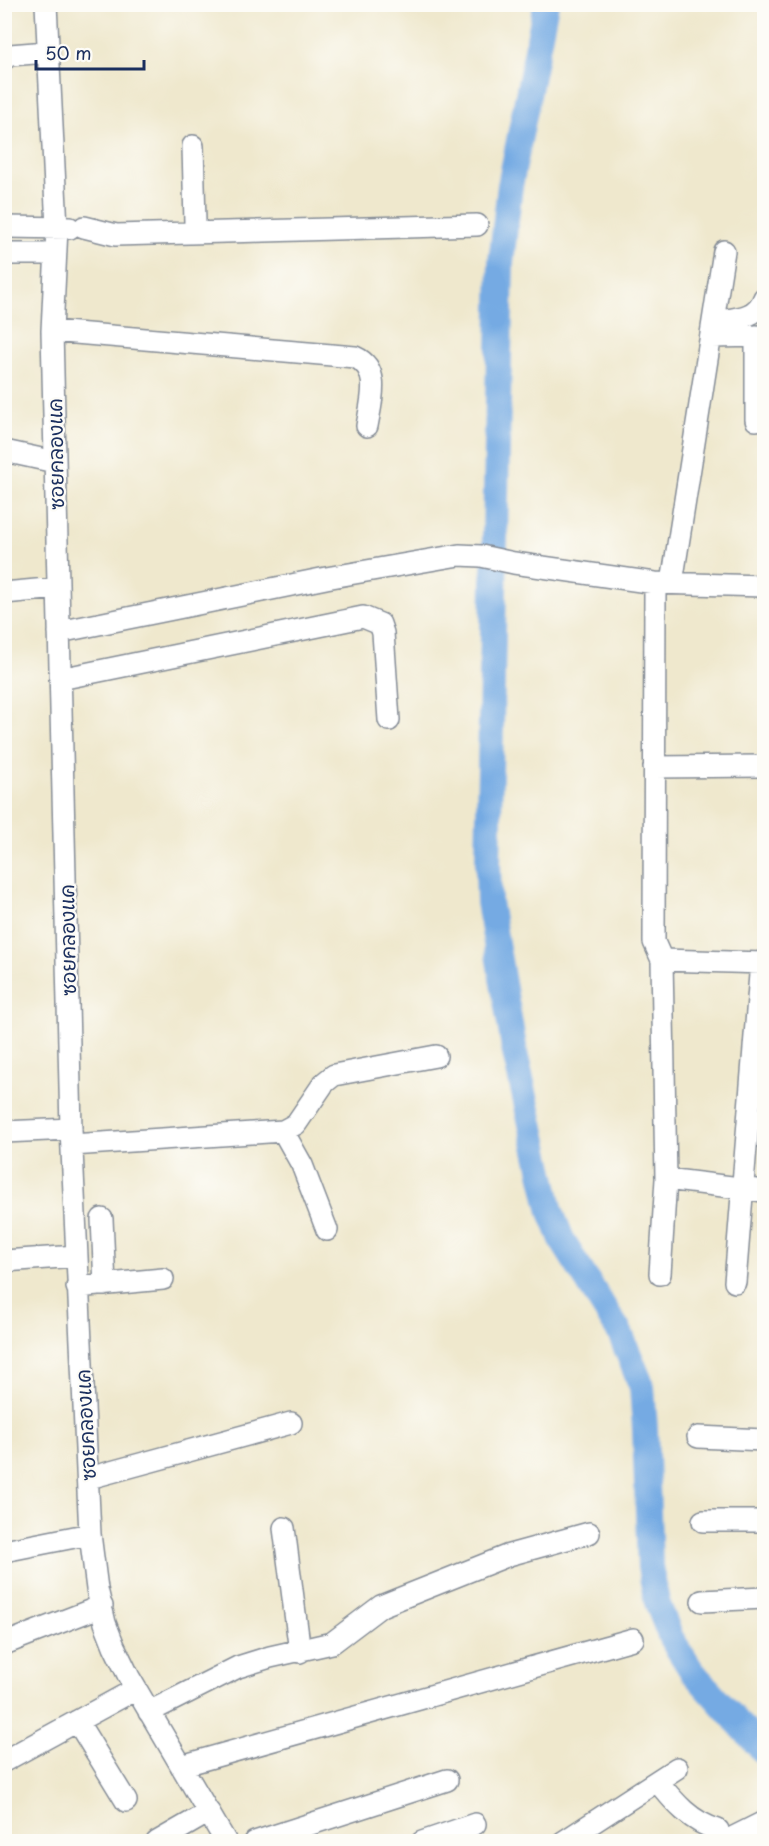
<svg xmlns="http://www.w3.org/2000/svg" width="769" height="1846" viewBox="0 0 769 1846" font-family="'Playpen Sans','Playpen Sans Thai',sans-serif">
<style>
.lines{fill:none;stroke-linecap:round;stroke-linejoin:round}
.river{stroke:#75aae3;stroke-width:26}
.minor-casing{stroke:#858c96;stroke-width:24}
.minor{stroke:#fff;stroke-width:21}
.labels{text-anchor:middle;dominant-baseline:central;stroke-width:4.5;stroke-linejoin:round;paint-order:stroke}
.street-label{font-size:20px;fill:#1b2f5e;stroke:#fdfcf7}
</style>
<rect width="100%" height="100%" fill="#fdfcf7"/>
<filter id="ink" filterUnits="userSpaceOnUse"><feTurbulence type="fractalNoise" baseFrequency=".0167" numOctaves="2"/><feDisplacementMap in="SourceGraphic" scale="12" xChannelSelector="R" yChannelSelector="G"/><feConvolveMatrix kernelMatrix="1 2 1 2 8 2 1 2 1" color-interpolation-filters="sRGB"/></filter>
<filter id="wash" filterUnits="userSpaceOnUse"><feTurbulence type="fractalNoise" baseFrequency=".008" numOctaves="4" result="noise"/><feDisplacementMap in="SourceGraphic" scale="24" xChannelSelector="R" yChannelSelector="G"/><feGaussianBlur stdDeviation="1.35" result="paint"/><feColorMatrix in="noise" values="0 0 0 0 0 0 0 0 0 0 0 0 0 0 0 0 0 1.4 0 .05"/><feComposite in="paint" operator="in"/></filter>
<g filter="url(#wash)">
<rect width="100%" height="100%" fill="#efe8cd"/>
<g class="lines">
<path class="river" d="M 546,4 L 510,186 L 501,262 L 488,863 L 489,902 L 515,1053 L 551,1212 L 563,1242 L 620,1333 L 642,1387 L 645,1429 L 650,1567 L 657,1602 L 671,1638 L 692,1671 L 764,1752"/>
</g>
</g>
<g filter="url(#ink)">
<g class="lines">
<g class="minor-casing">
<path id="minor" d="M 46,4 L 57,228 L 52,331 L 71,1129 L 90,1534 L 97,1589 L 105,1623 L 114,1646 L 129,1677 L 226,1842
M 4,59 L 10,55 L 47,52
M 193,146 L 195,223
M 4,227 L 70,228
M 84,227 L 116,235 L 477,225
M 4,254 L 55,254
M 713,322 C 734,318 756,320 764,298
M 52,331 L 355,357 C 382,369 371,402 367,426
M 711,337 L 764,336
M 756,420 L 756,336
M 9,452 L 55,462
M 655,583 L 654,942 L 662,960 L 666,1179 L 660,1274
M 672,583 L 724,251
M 4,593 L 58,588
M 59,632 L 326,578 L 459,555 L 481,556 L 514,563 L 655,583 L 764,586
M 60,679 L 363,617 L 380,624 L 383,633 L 389,720
M 654,767 L 764,766
M 662,960 L 764,963
M 283,1131 L 302,1165 L 327,1230
M 4,1132 L 71,1129
M 72,1145 L 283,1131 L 296,1124 L 324,1083 L 334,1075 L 436,1056
M 666,1179 L 764,1191
M 102,1219 L 105,1285
M 4,1261 L 77,1256
M 735,1282 L 761,962
M 77,1287 L 163,1279
M 698,1437 L 764,1440
M 89,1478 L 291,1423
M 703,1521 L 764,1521
M 284,1528 L 300,1652
M 4,1551 L 90,1534
M 702,1601 L 764,1598
M 4,1644 L 102,1606
M 149,1712 L 238,1667 L 270,1657 L 332,1643 L 381,1606 L 509,1555 L 589,1533
M 77,1721 L 126,1801
M 4,1761 L 136,1689
M 181,1766 L 633,1639
M 657,1781 C 675,1803 691,1822 718,1830
M 157,1842 L 209,1812
M 255,1842 L 447,1780
M 422,1842 L 475,1824
M 563,1842 L 677,1768
M 724,1842 L 764,1822"/>
</g>
<use href="#minor" class="minor"/>
</g>
</g>
<g class="labels">
<g class="street-label">
<text transform="translate(55 454) rotate(-91)">ซอยคลองแค</text>
<text transform="translate(67 940) rotate(-91)">ซอยคลองแค</text>
<text transform="translate(85 1425) rotate(-93)">ซอยคลองแค</text>
</g>
</g>
<rect width="769" height="1846" fill="none" stroke="#fdfcf7" stroke-width="24"/>
<path d="M36 60v9h108v-9" fill="none" stroke="#1b2f5e" stroke-width="3"/>
<text x="45" y="60" font-size="18" fill="#1b2f5e" stroke="#fdfcf7" stroke-width="4.5" paint-order="stroke">50 m</text>
</svg>
